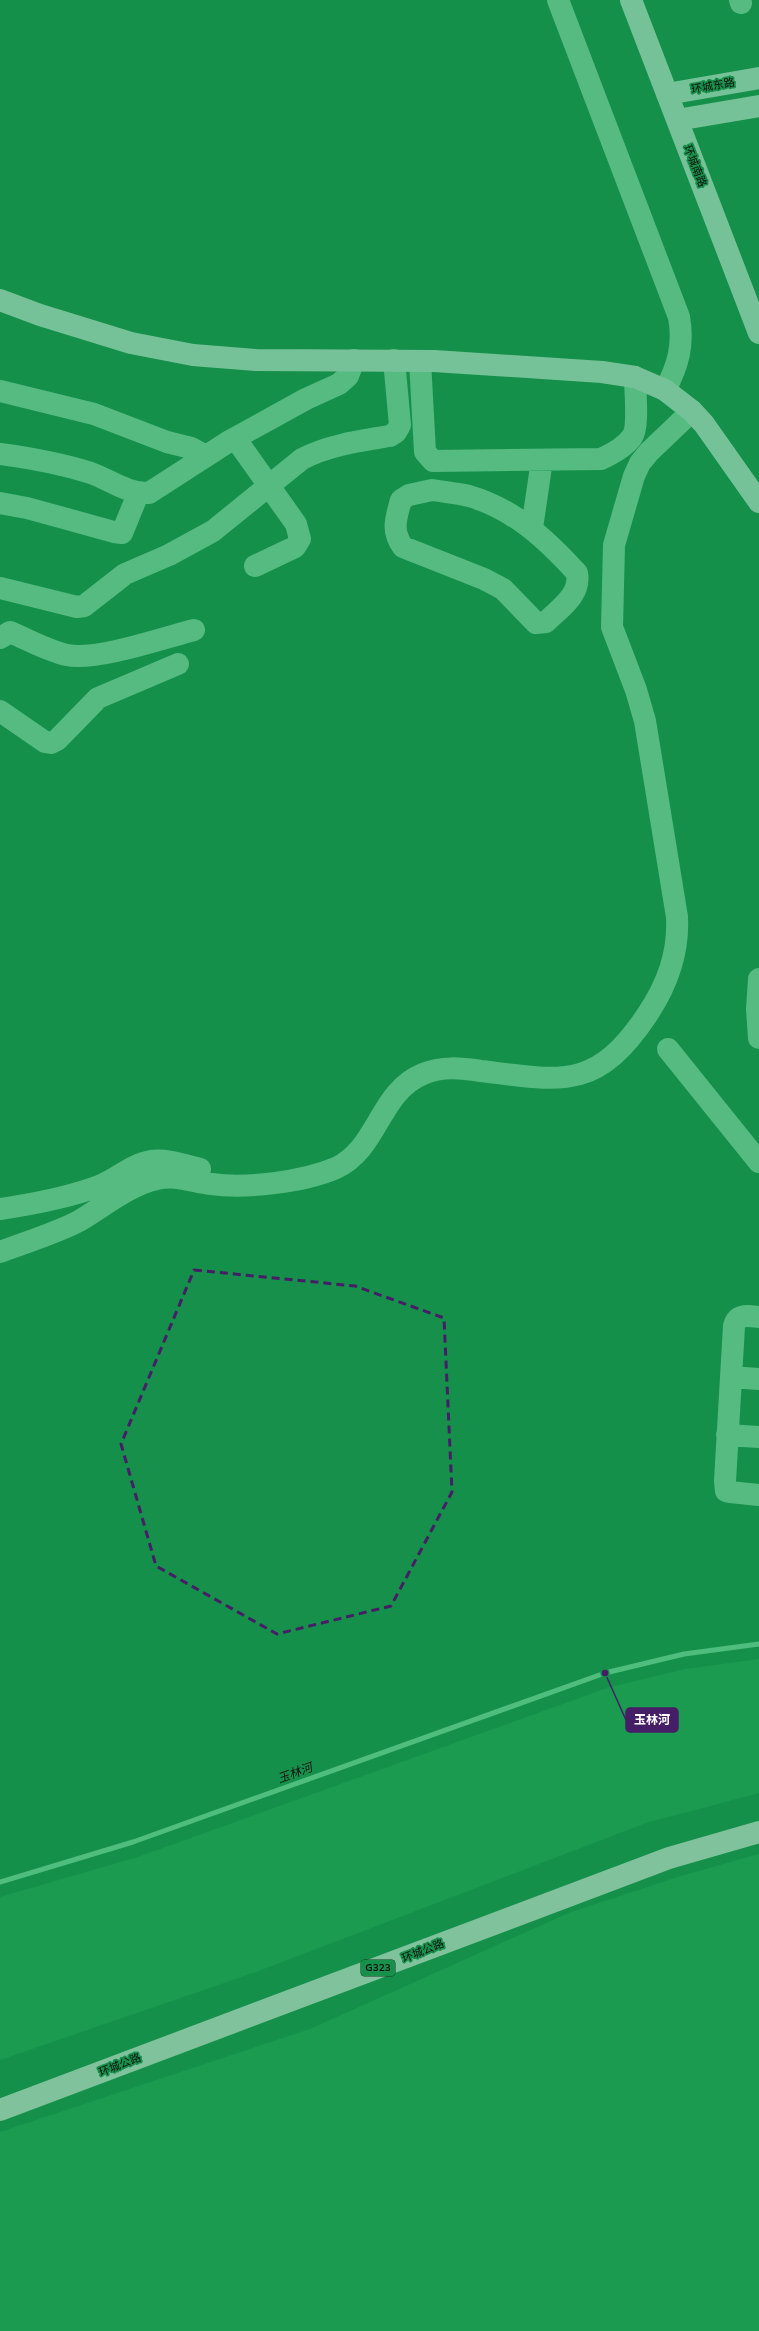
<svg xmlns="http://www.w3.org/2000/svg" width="759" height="2331" viewBox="0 0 759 2331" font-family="'Nunito Sans','Noto Sans SC',sans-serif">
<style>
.green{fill:#1fa958}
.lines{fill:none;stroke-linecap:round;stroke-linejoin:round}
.stream{stroke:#96f3bb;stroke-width:5}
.minor{stroke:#a3f0c3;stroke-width:22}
.major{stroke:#ecfff5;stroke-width:22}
.highway{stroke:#fff;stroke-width:22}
.marked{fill:none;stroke:#461e68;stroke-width:3;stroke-dasharray:8 5;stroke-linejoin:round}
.labels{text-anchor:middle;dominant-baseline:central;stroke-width:3.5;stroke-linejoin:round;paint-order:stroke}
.shield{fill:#16904a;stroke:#123722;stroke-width:1}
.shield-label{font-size:10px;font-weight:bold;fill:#111}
.street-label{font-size:11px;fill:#111;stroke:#16904a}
.water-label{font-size:12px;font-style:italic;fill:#111;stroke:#16904a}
.leader{fill:none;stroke:#461e68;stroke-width:1.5}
.callout-dot{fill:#461e68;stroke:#16904a;stroke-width:1.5}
.callout{fill:#461e68;stroke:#461e68;stroke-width:1.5}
.callout-label{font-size:12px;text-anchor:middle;font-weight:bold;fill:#fff}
</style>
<rect width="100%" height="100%" fill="#16904a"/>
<path class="green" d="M 759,1659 L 759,1793 L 646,1823 L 256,1972 L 0,2060 L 0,1897 L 138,1857 L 610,1687 L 686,1669 Z
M 759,1854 L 759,2331 L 0,2331 L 0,2132 L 310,2029 L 571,1912 L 681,1876 Z"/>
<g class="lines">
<path class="stream" d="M 0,1882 L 133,1842 L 605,1673 L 684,1654 L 759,1644"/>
<path class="minor" d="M 558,0 L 679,317 C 684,345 678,366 665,390
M 740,0 L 741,3
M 420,361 L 425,452 L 433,461 L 601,459 C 612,454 625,447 632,437 C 639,428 635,390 635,377
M 0,391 L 94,414 L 167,442 L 191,448 L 206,456
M 235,438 L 296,524 L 300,539 L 295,547 L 255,566
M 0,454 C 30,458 62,464 91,473 C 110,480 128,494 149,493 L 228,442 L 306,399 L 339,384 L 348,376 L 354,360
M 432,490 C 444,492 457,493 469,496 C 514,509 546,539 577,573 C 581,595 560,608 546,622 L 536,623 L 503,589 L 484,579 L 403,547 C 391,531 396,518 401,500 L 409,495 Z
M 0,503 L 27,508 L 114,532 L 122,533 L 138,494
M 532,528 L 542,460
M 0,588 L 77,607 L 84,606 L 125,574 L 169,555 L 213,531 L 302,459 C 329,445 360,441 390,436 L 396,432 L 400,425 L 394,360
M 0,638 L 10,632 C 29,640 48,651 67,655 C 96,661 163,638 194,630
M 0,711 L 45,742 L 51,743 L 57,740 L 98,698 L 178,664
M 759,979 L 757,1009 L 759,1038
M 668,1049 L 759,1162
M 0,1209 C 34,1204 67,1198 99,1186 C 117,1179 132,1164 151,1161 C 167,1159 184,1165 200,1169
M 0,1252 C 26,1242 54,1234 79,1221 C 103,1207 129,1185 157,1179 C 175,1174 193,1182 211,1184 C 246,1189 303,1182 336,1168 C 378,1149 379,1092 423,1074 C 442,1066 461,1068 481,1071 C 562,1081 596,1091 647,1015 C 667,985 679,954 677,917 L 645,721 L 636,690 L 612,627 L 614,545 L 634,476 L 640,463 L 649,452 L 692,411
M 759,1317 C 749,1316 737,1313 734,1326 L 725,1481 L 726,1491 L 730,1492 L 759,1495
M 731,1377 L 759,1379
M 727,1435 L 759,1437"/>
<path class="major" d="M 631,0 L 759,333
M 667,94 L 759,78
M 677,120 L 759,106
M 0,300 L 40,315 L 131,343 L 193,355 L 256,360 L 434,361 L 602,372 L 635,377 L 665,390 L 692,411 L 704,424 L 759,502"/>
<path class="highway" d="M 0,2110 L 669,1858 L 759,1832"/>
</g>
<path d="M0 0H759V2331H0ZM 194,1270 L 355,1286 L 444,1318 L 452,1492 L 391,1606 L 277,1634 L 156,1566 L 121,1444 Z" fill="#16904a" fill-opacity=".55" fill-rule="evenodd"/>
<path class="marked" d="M 194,1270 L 355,1286 L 444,1318 L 452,1492 L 391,1606 L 277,1634 L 156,1566 L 121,1444 Z"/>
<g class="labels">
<rect class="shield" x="361" y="1960" width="34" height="16" rx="3"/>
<g class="shield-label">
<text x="378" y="1968">G323</text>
</g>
<g class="street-label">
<text transform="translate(713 86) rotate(-10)">环城东路</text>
<text transform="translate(695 166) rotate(69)">环城南路</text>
<text transform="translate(423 1951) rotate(-21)">环城公路</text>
<text transform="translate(120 2065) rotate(-21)">环城公路</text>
</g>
<g class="water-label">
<text transform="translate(295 1773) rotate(-20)">玉林河</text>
</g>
</g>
<path class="leader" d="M605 1673L626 1720"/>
<circle class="callout-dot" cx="605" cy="1673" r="4"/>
<rect class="callout" x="626" y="1708" width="52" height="24" rx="4"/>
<g class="callout-label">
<text x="652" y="1724">玉林河</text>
</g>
</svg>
